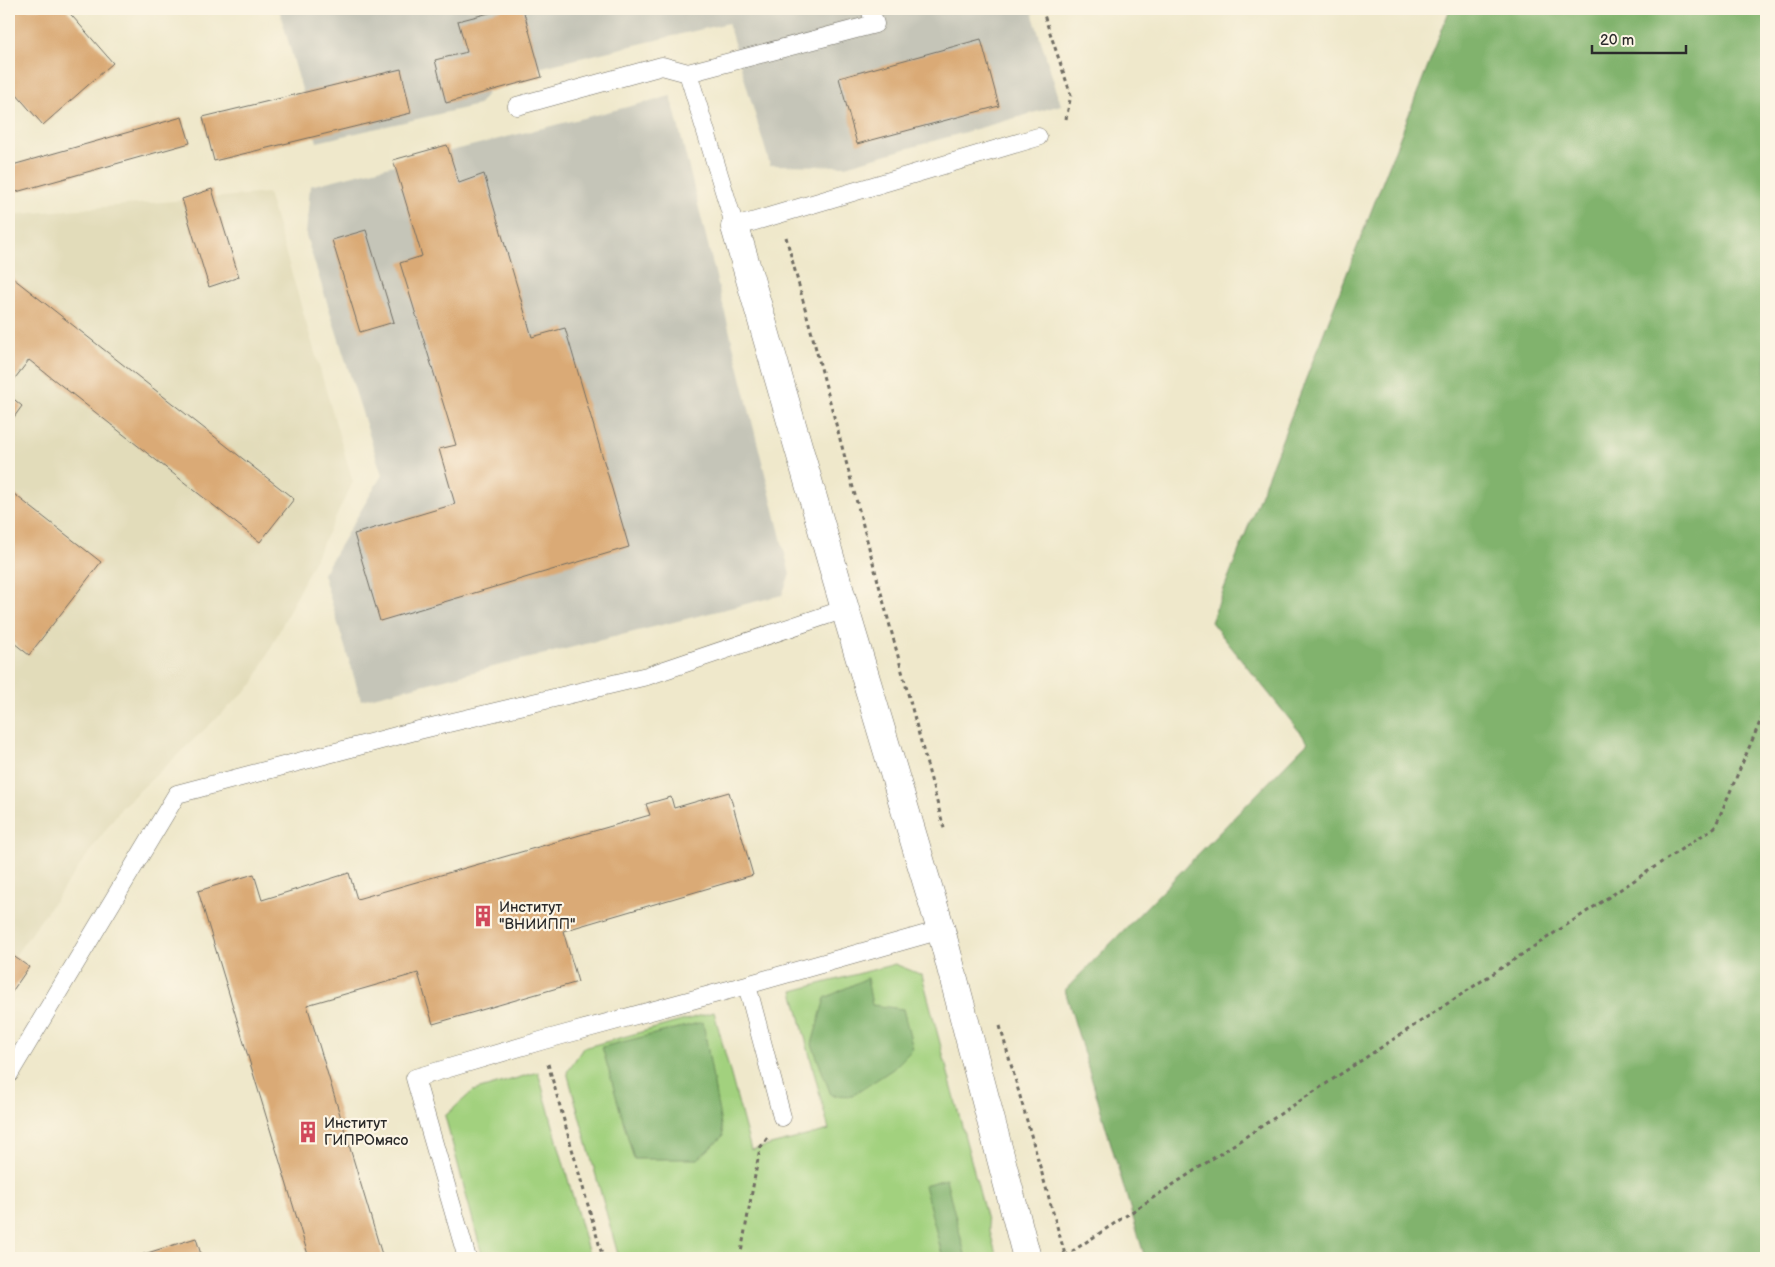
<svg xmlns="http://www.w3.org/2000/svg" width="1775" height="1267" viewBox="0 0 1775 1267" font-family="'Balsamiq Sans',sans-serif">
<style>
.built{fill:#e2dcba}
.industrial{fill:#c5c5b8}
.green{fill:#a2d17e;stroke:#667e54}
.forest{fill:#81b36d;stroke:#566f4c}
.building{fill:#daaa76}
.lines{fill:none;stroke-linecap:round;stroke-linejoin:round}
.service-casing{stroke:#706d63;stroke-width:19}
.minor-casing{stroke:#706d63;stroke-width:29}
.path{stroke:#706d63;stroke-width:3;stroke-dasharray:4 4;stroke-linecap:butt}
.service{stroke:#fff;stroke-width:18}
.minor{stroke:#fff;stroke-width:28}
.labels{text-anchor:middle;dominant-baseline:central;stroke-width:4.5;stroke-linejoin:round;paint-order:stroke}
.poi-label{font-size:15px;fill:#2b2b2b;stroke:#fcf5e5;text-anchor:start}
</style>
<rect width="100%" height="100%" fill="#fcf5e5"/>
<filter id="ink" filterUnits="userSpaceOnUse"><feTurbulence type="fractalNoise" baseFrequency=".02" numOctaves="2"/><feDisplacementMap in="SourceGraphic" scale="10" xChannelSelector="R" yChannelSelector="G"/><feConvolveMatrix kernelMatrix="1 2 1 2 8 2 1 2 1" color-interpolation-filters="sRGB"/></filter>
<filter id="wash" filterUnits="userSpaceOnUse"><feTurbulence type="fractalNoise" baseFrequency=".0096" numOctaves="4" result="noise"/><feDisplacementMap in="SourceGraphic" scale="20" xChannelSelector="R" yChannelSelector="G"/><feGaussianBlur stdDeviation="1.12" result="paint"/><feColorMatrix in="noise" values="0 0 0 0 0 0 0 0 0 0 0 0 0 0 0 0 0 1.4 0 .05"/><feComposite in="paint" operator="in"/></filter>
<g filter="url(#wash)">
<rect width="100%" height="100%" fill="#efe8cb"/>
<path class="built" d="M 268,193 L 353,482 L 253,684 L 122,807 L 9,964 L 9,215 Z"/>
<path class="industrial" d="M 279,9 L 1031,9 L 1061,105 L 845,166 L 770,165 L 728,23 L 500,77 L 478,105 L 317,142 Z
M 671,96 L 790,574 L 782,595 L 361,700 L 323,574 L 382,475 L 306,236 L 310,186 Z"/>
<path class="green" d="M 895,964 L 922,975 L 997,1258 L 619,1258 L 567,1072 L 583,1048 L 714,1012 L 751,1150 L 829,1130 L 793,991 Z
M 538,1072 L 590,1258 L 483,1258 L 445,1116 L 473,1091 Z"/>
<path class="forest" d="M 1450,9 L 1766,9 L 1766,1258 L 1145,1258 L 1065,990 L 1308,742 L 1211,622 Z
M 867,978 L 872,1005 L 903,1009 L 913,1049 L 893,1069 L 852,1096 L 831,1095 L 812,1044 L 825,998 Z
M 703,1022 L 723,1136 L 698,1159 L 634,1159 L 602,1047 Z
M 946,1179 L 966,1258 L 943,1258 L 924,1185 Z"/>
<g id="blocks">
<path class="building" d="M 9,9 L 66,9 L 113,63 L 43,125 L 9,86 Z
M 505,9 L 523,9 L 542,77 L 446,103 L 435,60 L 467,52 L 458,21 Z
M 981,39 L 999,106 L 857,144 L 839,78 Z
M 401,69 L 411,113 L 214,161 L 203,117 Z
M 182,117 L 190,143 L 9,194 L 9,166 Z
M 447,145 L 459,183 L 484,174 L 532,337 L 565,328 L 629,547 L 380,621 L 354,534 L 455,504 L 439,449 L 456,445 L 400,263 L 422,256 L 393,160 Z
M 212,189 L 239,277 L 209,287 L 182,199 Z
M 366,230 L 394,322 L 360,332 L 332,240 Z
M 9,275 L 294,499 L 260,542 L 29,360 L 9,386 Z
M 9,395 L 22,406 L 9,424 Z
M 9,490 L 101,562 L 29,655 L 9,639 Z
M 729,792 L 753,875 L 563,931 L 578,982 L 433,1024 L 418,973 L 307,1005 L 383,1258 L 309,1258 L 198,891 L 254,874 L 262,900 L 349,873 L 357,899 L 650,815 L 646,804 L 671,797 L 674,808 Z
M 9,953 L 29,967 L 9,996 Z
M 196,1238 L 202,1258 L 131,1258 Z"/>
</g>
</g>
<g filter="url(#ink)">
<use href="#blocks" fill-opacity="0" stroke="#706d63" stroke-width="1"/>
<g class="lines">
<g class="service-casing">
<path id="service" d="M 870,9 L 875,24 L 688,73 L 735,227 L 1038,137
M 517,106 L 662,66 L 688,73
M 9,1074 L 177,794 L 419,730 L 647,676 L 845,609
M 782,1117 L 747,985 L 941,930
M 467,1258 L 415,1078 L 544,1040 L 747,985"/>
</g>
<g class="minor-casing">
<path id="minor" d="M 735,227 L 845,609 L 941,930 L 1027,1258"/>
</g>
<path class="path" d="M 1042,9 L 1071,95 L 1066,119
M 786,237 L 945,832
M 1000,1026 L 1066,1258
M 548,1064 L 603,1258
M 1065,1256 L 1715,827 L 1766,708
M 740,1258 L 760,1148 L 769,1136"/>
<use href="#service" class="service"/>
<use href="#minor" class="minor"/>
</g>
</g>
<defs>
<g id="building-bare" transform="scale(1.725)"><path d="M-4-6H4V6H1V3H-1V6H-4ZM-2.5-4.3h1.7v1.8h-1.7ZM.8-4.3h1.7v1.8H.8ZM-2.5-1h1.7V.8h-1.7ZM.8-1h1.7V.8H.8Z" fill="#d1495b" stroke="#fcf5e5" stroke-width="2.5" paint-order="stroke"/></g>
</defs>
<g fill-rule="evenodd">
<use href="#building-bare" x="483" y="916"/>
<use href="#building-bare" x="308" y="1132"/>
</g>
<g class="labels">
<g class="poi-label">
<text x="499" y="907">Институт<tspan x="499" dy="17">"ВНИИПП"</tspan></text>
<text x="324" y="1123">Институт<tspan x="324" dy="17">ГИПРОмясо</tspan></text>
</g>
</g>
<rect width="1775" height="1267" fill="none" stroke="#fcf5e5" stroke-width="30"/>
<path d="M1592 45v8h94v-8" fill="none" stroke="#2b2b2b" stroke-width="2.5"/>
<text x="1600" y="45" font-size="15" fill="#2b2b2b" stroke="#fcf5e5" stroke-width="4" paint-order="stroke">20 m</text>
</svg>
